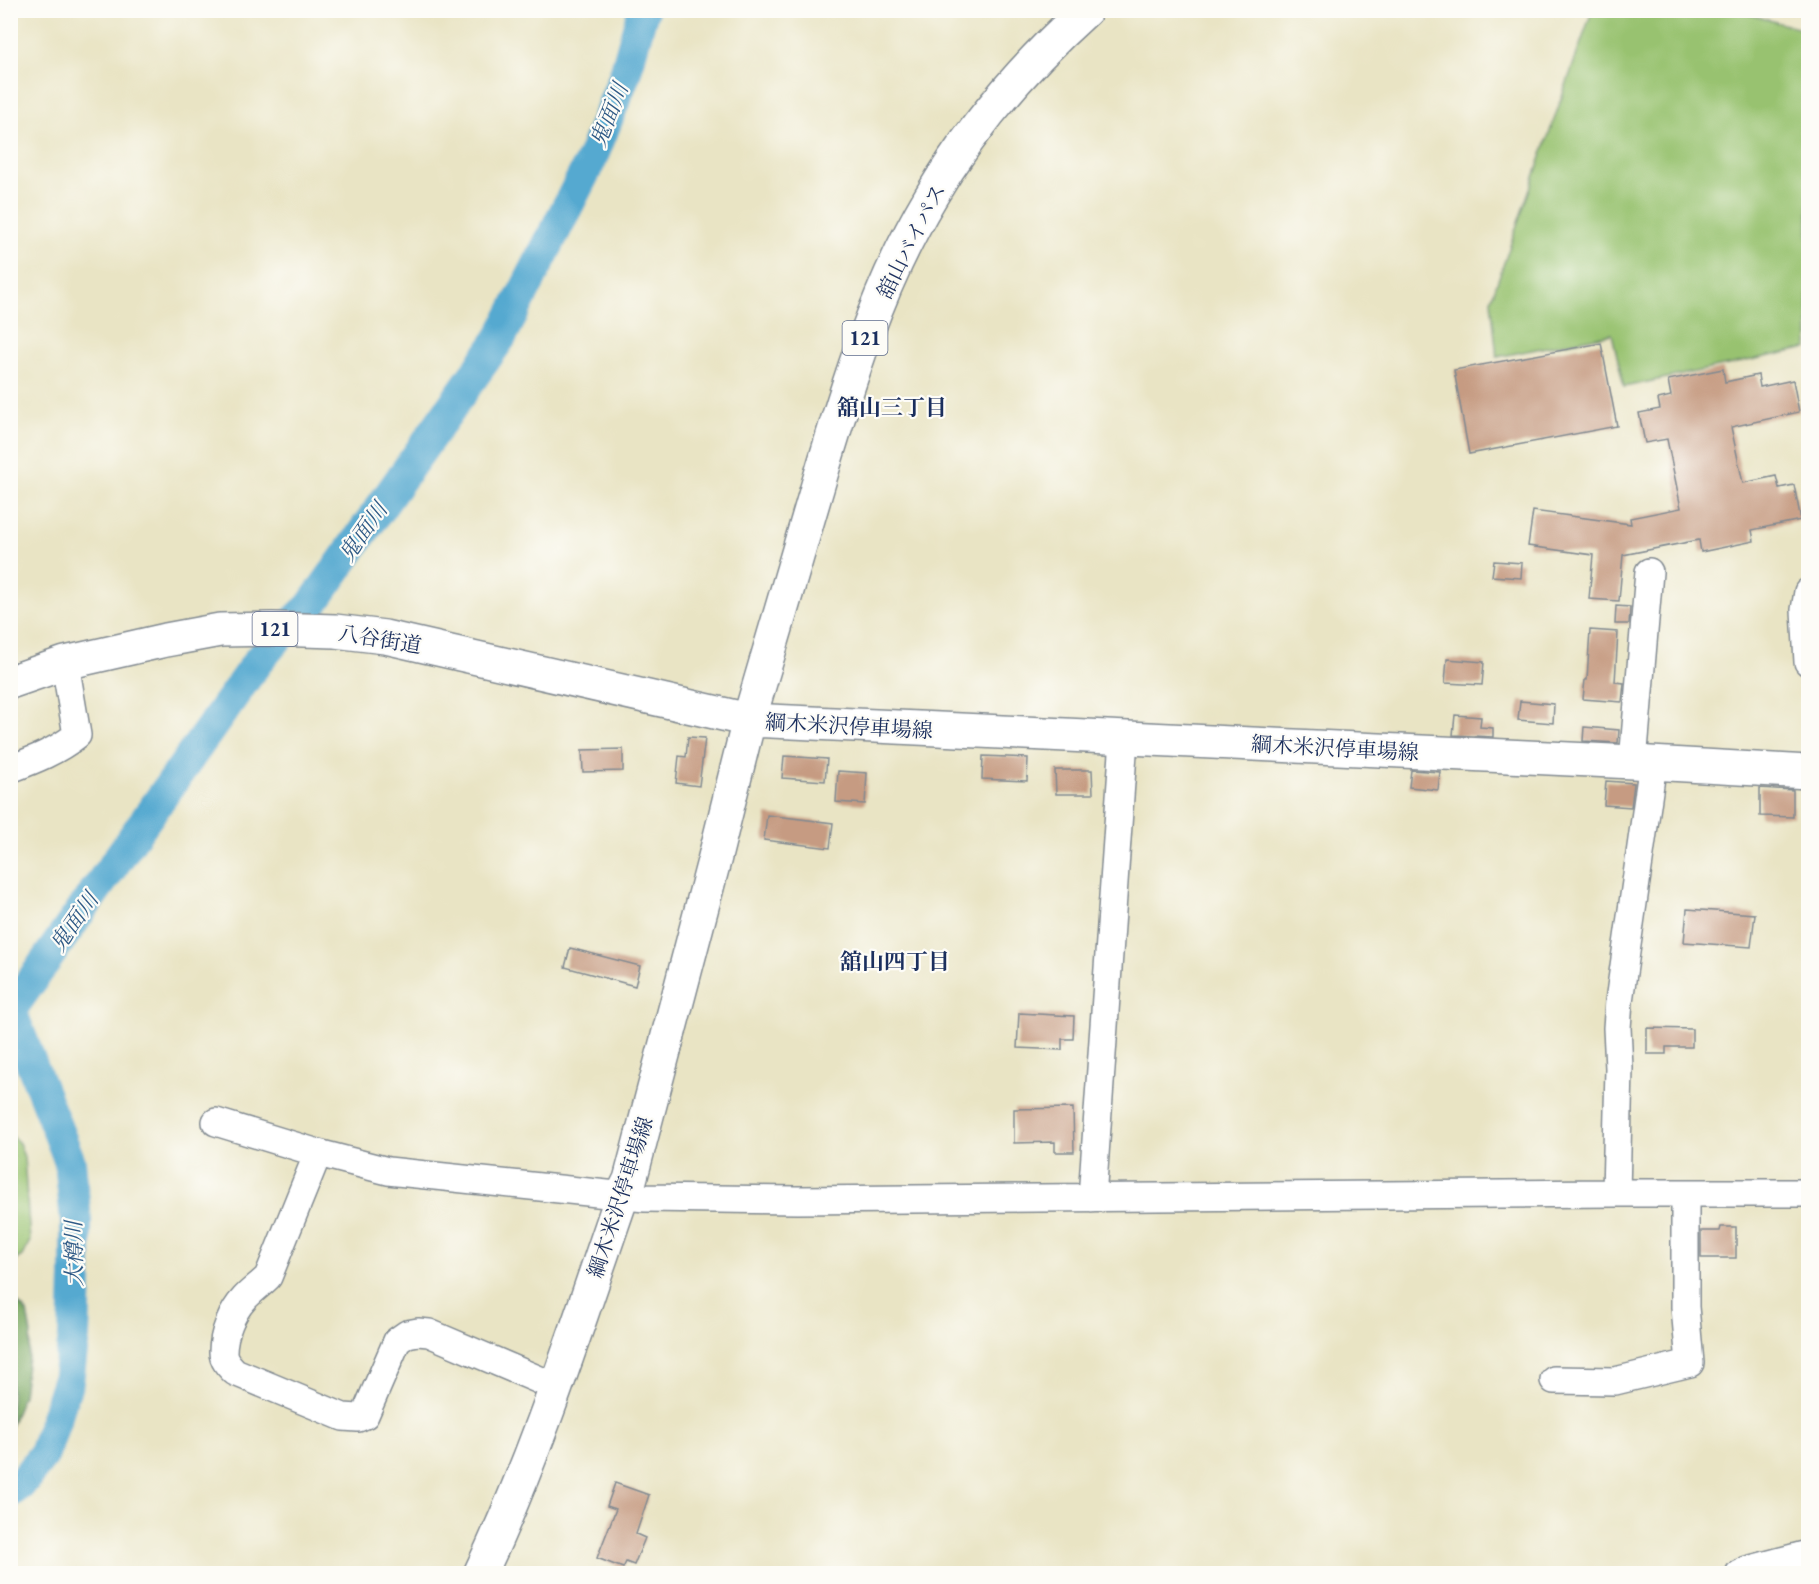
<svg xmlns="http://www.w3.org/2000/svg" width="1819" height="1584" viewBox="0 0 1819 1584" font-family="'EB Garamond','Noto Serif JP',serif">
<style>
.green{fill:#98c26f;stroke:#5a7866;stroke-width:1.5}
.forest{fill:#7aa862;stroke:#4a6c60;stroke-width:1.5}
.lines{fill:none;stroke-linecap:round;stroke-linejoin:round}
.river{stroke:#54a9d0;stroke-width:32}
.building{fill:#c69b82}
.minor-casing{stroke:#828a91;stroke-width:30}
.major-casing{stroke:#828a91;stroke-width:36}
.highway-casing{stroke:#828a91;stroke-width:36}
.minor{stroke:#fff;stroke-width:27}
.major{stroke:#fff;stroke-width:33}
.highway{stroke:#fff;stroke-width:33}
.labels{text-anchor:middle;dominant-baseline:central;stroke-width:4.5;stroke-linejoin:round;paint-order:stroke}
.shield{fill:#fdfcf7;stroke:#5f6c8c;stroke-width:1.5}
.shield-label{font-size:20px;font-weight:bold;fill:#1b2f5e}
.street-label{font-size:21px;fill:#1b2f5e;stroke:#fdfcf7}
.water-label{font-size:22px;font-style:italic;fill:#2f5a86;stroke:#fdfcf7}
.neighbourhood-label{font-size:22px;font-weight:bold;fill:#1b2f5e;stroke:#fdfcf7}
</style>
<rect width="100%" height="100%" fill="#fdfcf7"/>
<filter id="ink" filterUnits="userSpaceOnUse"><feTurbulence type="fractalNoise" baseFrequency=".0167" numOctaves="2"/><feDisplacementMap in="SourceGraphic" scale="12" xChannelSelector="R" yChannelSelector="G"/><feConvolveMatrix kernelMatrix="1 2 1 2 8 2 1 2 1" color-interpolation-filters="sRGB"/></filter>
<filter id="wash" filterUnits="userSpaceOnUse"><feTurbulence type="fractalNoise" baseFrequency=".008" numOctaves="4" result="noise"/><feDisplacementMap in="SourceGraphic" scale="24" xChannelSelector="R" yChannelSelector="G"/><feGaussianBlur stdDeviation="1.35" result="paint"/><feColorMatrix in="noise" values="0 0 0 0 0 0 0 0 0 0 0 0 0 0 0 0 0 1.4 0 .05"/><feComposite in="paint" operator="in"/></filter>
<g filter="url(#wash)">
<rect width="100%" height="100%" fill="#e9e4c4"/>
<path class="green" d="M 1592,11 L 1737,11 L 1808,31 L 1808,348 L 1624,387 L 1612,334 L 1497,357 L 1491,300 Z
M 10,1134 L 19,1143 L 24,1157 L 30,1241 L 22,1256 L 11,1263 Z"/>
<path class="forest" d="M 11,1302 L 18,1303 L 27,1312 L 31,1334 L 23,1395 L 11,1426 Z"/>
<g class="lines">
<path class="river" d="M 10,1011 L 258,661 L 281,634 L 310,607 L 501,337 L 592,158 L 625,74 L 643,10
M 10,1492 L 20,1485 L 44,1454 L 68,1381 L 74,1336 L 76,1278 L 76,1221 L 70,1162 L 11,1011"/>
</g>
<g id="blocks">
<path class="building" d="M 1601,343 L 1617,426 L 1469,454 L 1454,370 Z
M 1723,369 L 1725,382 L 1758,375 L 1760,387 L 1793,380 L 1799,412 L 1731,427 L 1743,483 L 1776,476 L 1779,488 L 1794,485 L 1801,520 L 1752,530 L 1754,541 L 1701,552 L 1699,540 L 1623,555 L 1619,601 L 1589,599 L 1593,555 L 1528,546 L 1533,511 L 1631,524 L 1630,518 L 1681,508 L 1667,439 L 1645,443 L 1639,413 L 1660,409 L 1658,399 L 1671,396 L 1668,380 Z
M 1494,561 L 1522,563 L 1521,578 L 1492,576 Z
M 1616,606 L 1630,607 L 1629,624 L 1615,624 Z
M 1590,630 L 1618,632 L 1615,682 L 1624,683 L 1622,702 L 1583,699 L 1585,680 L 1587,680 Z
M 1447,659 L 1484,662 L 1482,685 L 1445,683 Z
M 1520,701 L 1554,704 L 1553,723 L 1518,720 Z
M 1455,715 L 1481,717 L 1480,727 L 1493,728 L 1493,737 L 1453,735 Z
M 1584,727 L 1619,730 L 1618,743 L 1583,741 Z
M 688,737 L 705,738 L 699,786 L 676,783 L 679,756 L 686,757 Z
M 623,749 L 623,771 L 583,772 L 582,750 Z
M 784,756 L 827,759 L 825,781 L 782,778 Z
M 983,756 L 1028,758 L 1027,781 L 982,779 Z
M 1055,770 L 1092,770 L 1093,794 L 1056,794 Z
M 1411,770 L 1440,772 L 1438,790 L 1409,787 Z
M 838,771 L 867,773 L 865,804 L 836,802 Z
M 1606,781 L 1634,783 L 1631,807 L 1604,805 Z
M 1760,788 L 1793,790 L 1793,817 L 1760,816 Z
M 767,815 L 833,823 L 830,848 L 764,840 Z
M 1687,909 L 1755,914 L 1751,947 L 1684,942 Z
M 570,948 L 640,966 L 635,986 L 565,967 Z
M 1019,1013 L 1074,1016 L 1073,1039 L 1062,1039 L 1062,1050 L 1017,1048 Z
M 1647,1028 L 1692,1029 L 1692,1047 L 1666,1047 L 1666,1054 L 1647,1054 Z
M 1073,1108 L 1074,1152 L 1055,1152 L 1055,1142 L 1014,1143 L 1014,1109 Z
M 1721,1227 L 1736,1227 L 1736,1258 L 1701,1258 L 1701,1231 L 1720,1231 Z
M 615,1483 L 649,1495 L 636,1534 L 645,1538 L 634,1565 L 626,1562 L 623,1568 L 597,1558 L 616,1509 L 607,1506 Z"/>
</g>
</g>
<g filter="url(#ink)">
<use href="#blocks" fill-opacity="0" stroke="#828a91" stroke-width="1.5"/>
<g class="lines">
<g class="minor-casing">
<path id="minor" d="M 1808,592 L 1805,610 L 1808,662
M 1633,762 L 1649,572
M 10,769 C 34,760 57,751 77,735 L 65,663
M 216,1122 L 318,1153 L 388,1171 L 645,1198 L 798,1200 L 1616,1193 L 1808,1193
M 318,1153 L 268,1277 C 260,1285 251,1291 244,1299 C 232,1312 223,1334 223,1352 C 223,1360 229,1366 235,1372 L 343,1417 L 358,1418 L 365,1415 L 397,1341 L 407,1334 L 418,1332 L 429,1333 L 556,1387
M 1616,1193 L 1619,1068 L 1617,1028 L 1619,1001 L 1653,763
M 1092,1198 L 1124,739
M 1554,1380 L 1615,1381 L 1690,1363 L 1685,1307 L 1685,1193
M 1739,1574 L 1747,1570 L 1808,1554"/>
</g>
<g class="major-casing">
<path id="major" d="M 480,1574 C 538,1452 578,1323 622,1196 L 630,1180 L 714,861 L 749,720 L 1633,762 L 1808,772"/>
</g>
<g class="highway-casing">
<path id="highway" d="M 10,682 L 65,663 L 166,640 L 220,630 L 272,629 L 335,631 L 385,637 L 749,720 C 772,642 795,564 818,485 C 847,386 877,287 930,198 C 971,128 1026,64 1086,10"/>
</g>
<use href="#minor" class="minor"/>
<use href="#major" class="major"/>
<use href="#highway" class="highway"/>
</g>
</g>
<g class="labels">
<g class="shield">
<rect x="842.5" y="321" width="45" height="34" rx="4.5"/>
<rect x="252.5" y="612" width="45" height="34" rx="4.5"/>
</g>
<g class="shield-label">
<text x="865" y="338">121</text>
<text x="275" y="629">121</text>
</g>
<g class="street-label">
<text transform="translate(911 241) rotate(-63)">舘山バイパス</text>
<text transform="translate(380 639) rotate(9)">八谷街道</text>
<text transform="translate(849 726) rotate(3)">綱木米沢停車場線</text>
<text transform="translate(1335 748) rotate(3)">綱木米沢停車場線</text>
<text transform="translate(620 1197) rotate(-72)">綱木米沢停車場線</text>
</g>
<g class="water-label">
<text transform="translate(609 115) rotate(-68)">鬼面川</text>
<text transform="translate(363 532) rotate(-55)">鬼面川</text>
<text transform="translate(74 922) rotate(-55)">鬼面川</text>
<text transform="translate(74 1254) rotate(-91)">大樽川</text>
</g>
<g class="neighbourhood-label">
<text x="892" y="407">舘山三丁目</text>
<text x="895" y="961">舘山四丁目</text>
</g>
</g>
<rect width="1819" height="1584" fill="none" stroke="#fdfcf7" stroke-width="36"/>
</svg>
